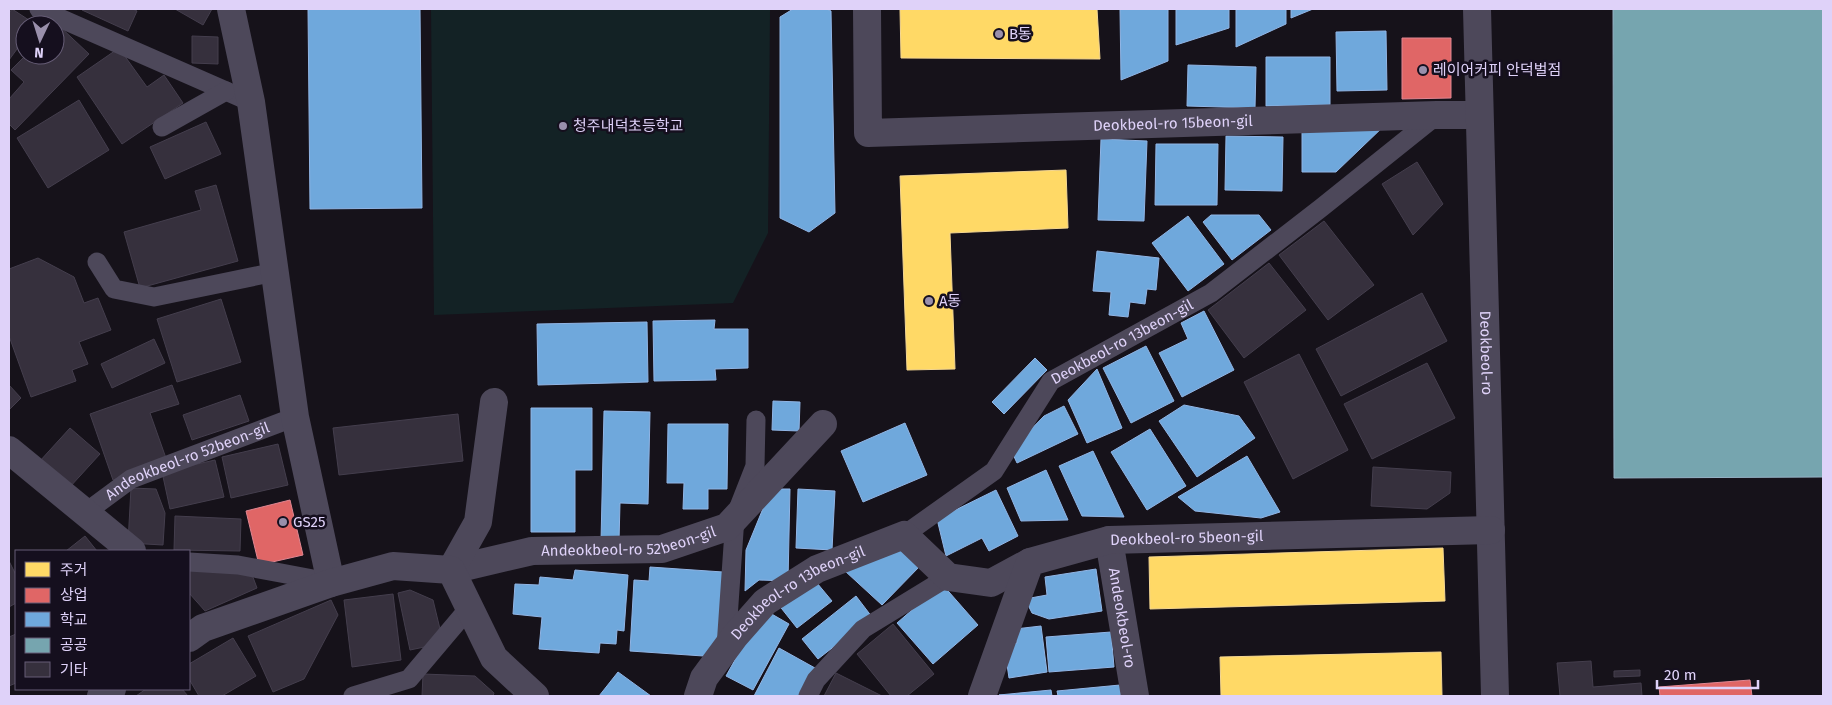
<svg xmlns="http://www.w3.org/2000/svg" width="1832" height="705" viewBox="0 0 1832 705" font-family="'Fira Sans','Noto Sans KR',sans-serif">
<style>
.green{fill:#132225}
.homes{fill:#ffd966;stroke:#f5d792}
.shops{fill:#e06666;stroke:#e08692}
.schools{fill:#6fa8dc;stroke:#91b5e5}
.public{fill:#76a5af;stroke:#96b2c5}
.building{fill:#36303d;stroke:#443e4d}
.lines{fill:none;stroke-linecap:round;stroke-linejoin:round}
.lane{stroke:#4d485a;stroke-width:19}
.street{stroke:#4d485a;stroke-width:28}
.poi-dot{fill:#998fab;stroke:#150f1e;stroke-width:2}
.labels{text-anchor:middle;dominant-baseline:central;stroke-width:5;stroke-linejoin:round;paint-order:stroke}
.poi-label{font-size:15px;fill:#dfd2f9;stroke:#150f1e;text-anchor:start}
.street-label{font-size:15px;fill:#dfd2f9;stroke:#150f1e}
</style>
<rect width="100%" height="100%" fill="#16121a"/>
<path class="green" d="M 431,9 L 770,9 L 768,233 L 733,303 L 434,315 Z"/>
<path class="homes" d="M 900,9 L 1097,9 L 1100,59 L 901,58 Z
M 1066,170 L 1068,228 L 950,233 L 955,369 L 907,370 L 900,176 Z
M 1443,548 L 1445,601 L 1150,609 L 1149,557 Z
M 1441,652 L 1442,696 L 1221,696 L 1220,657 Z"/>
<path class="shops" d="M 1402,38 L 1451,38 L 1451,98 L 1402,99 Z
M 290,500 L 303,555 L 259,565 L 246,511 Z
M 1750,680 L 1752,696 L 1660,696 L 1659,687 Z"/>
<path class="schools" d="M 308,9 L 420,9 L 422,208 L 310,209 Z
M 793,9 L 827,9 L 831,11 L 835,213 L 809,232 L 780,218 L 780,17 Z
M 1120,9 L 1168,9 L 1168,61 L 1121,80 Z
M 1176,9 L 1229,9 L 1229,28 L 1176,45 Z
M 1236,9 L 1286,9 L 1286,24 L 1236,47 Z
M 1291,9 L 1313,9 L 1291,18 Z
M 1386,31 L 1387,90 L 1337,91 L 1336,32 Z
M 1266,57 L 1330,57 L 1330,105 L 1266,106 Z
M 1188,65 L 1256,67 L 1255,108 L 1187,106 Z
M 1302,124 L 1385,125 L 1336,172 L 1302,172 Z
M 1226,136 L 1283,137 L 1282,191 L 1225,190 Z
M 1101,139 L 1147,141 L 1144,221 L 1098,220 Z
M 1156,144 L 1218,144 L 1217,205 L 1155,205 Z
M 1211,215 L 1259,215 L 1271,230 L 1232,260 L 1203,222 Z
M 1188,216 L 1224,264 L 1188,291 L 1152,243 Z
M 1097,251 L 1159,258 L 1156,290 L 1147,289 L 1145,304 L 1130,302 L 1128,317 L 1109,315 L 1111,292 L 1093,291 Z
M 1204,311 L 1234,370 L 1182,397 L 1159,353 L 1188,339 L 1181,323 Z
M 715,320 L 714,329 L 748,329 L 748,368 L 715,369 L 716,380 L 654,381 L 653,321 Z
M 647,322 L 648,382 L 538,385 L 537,324 Z
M 1146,346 L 1174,401 L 1131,423 L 1103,368 Z
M 1035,358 L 1047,370 L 1004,414 L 992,402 Z
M 1097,369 L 1122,428 L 1087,443 L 1068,400 Z
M 773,401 L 800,402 L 799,431 L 772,430 Z
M 1184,405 L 1239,416 L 1255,438 L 1197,477 L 1159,421 Z
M 1064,406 L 1078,434 L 1017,463 L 1011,450 L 1044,416 Z
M 531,408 L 592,408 L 592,470 L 575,470 L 575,532 L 531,532 Z
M 604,411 L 650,412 L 648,504 L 620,503 L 619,541 L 601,541 Z
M 905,423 L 927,475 L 863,502 L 841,451 Z
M 668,424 L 728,424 L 727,489 L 708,489 L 708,509 L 683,509 L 684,483 L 667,483 Z
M 1150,429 L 1186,486 L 1147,510 L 1111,452 Z
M 1093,451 L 1124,517 L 1082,516 L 1059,466 Z
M 1247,456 L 1280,512 L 1261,518 L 1195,511 L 1178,497 Z
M 1046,470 L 1068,520 L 1021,521 L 1007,488 Z
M 771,489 L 790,489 L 788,581 L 759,580 L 745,591 L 746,550 Z
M 798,489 L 835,491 L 832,550 L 796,548 Z
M 996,490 L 1018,536 L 989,551 L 982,538 L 946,556 L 937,519 Z
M 894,542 L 920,566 L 882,605 L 845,571 Z
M 650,567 L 723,572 L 718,657 L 630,651 L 634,580 L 649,581 Z
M 1096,569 L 1102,611 L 1049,619 L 1032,613 L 1025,599 L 1047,595 L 1045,577 Z
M 575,570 L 628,575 L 624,631 L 617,630 L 616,644 L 600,643 L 599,653 L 539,649 L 542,617 L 513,614 L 515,584 L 539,585 L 540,577 L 573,580 Z
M 812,577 L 832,601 L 797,628 L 778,604 Z
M 942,584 L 978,625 L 933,664 L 897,623 Z
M 856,596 L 872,617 L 818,659 L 802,639 Z
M 763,609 L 789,624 L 753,690 L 726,676 Z
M 1041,626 L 1047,672 L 1009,678 L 1004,644 L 1017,643 L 1015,629 Z
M 1111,632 L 1114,667 L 1049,672 L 1046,637 Z
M 779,648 L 815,668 L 800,696 L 754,696 Z
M 618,672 L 651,696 L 599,696 Z
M 1120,685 L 1121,696 L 1058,696 L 1057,691 Z
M 1051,690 L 1052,696 L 999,695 Z"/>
<path class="public" d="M 1613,9 L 1823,9 L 1823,477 L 1614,478 Z"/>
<path class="building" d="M 12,9 L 35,24 L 25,25 L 25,38 L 9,60 L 9,13 Z
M 83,9 L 133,9 L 137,11 L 128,31 L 82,10 Z
M 175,9 L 212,9 L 203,25 Z
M 56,23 L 89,54 L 15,130 L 9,124 L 9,99 L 24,82 L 11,70 L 26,55 L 55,55 L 55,25 Z
M 192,36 L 218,37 L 218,64 L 192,63 Z
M 119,48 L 147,87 L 164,75 L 183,103 L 122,144 L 77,77 Z
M 79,100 L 109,150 L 48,188 L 17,138 Z
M 206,122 L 221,154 L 165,179 L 150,147 Z
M 1417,162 L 1443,204 L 1413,235 L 1382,184 Z
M 216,185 L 238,261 L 140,288 L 124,232 L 201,210 L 195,191 Z
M 1324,221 L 1374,285 L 1328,320 L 1279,255 Z
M 38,258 L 74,277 L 84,303 L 98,298 L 111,330 L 79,342 L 88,364 L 72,370 L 76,381 L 31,397 L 9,336 L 9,269 Z
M 1269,263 L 1306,310 L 1244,358 L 1208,310 Z
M 1422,293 L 1447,341 L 1341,396 L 1316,349 Z
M 221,299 L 241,362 L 177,382 L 157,319 Z
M 154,339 L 165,363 L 112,388 L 101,364 Z
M 1299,354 L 1348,450 L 1293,479 L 1244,382 Z
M 1427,363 L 1455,418 L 1372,459 L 1344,404 Z
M 9,385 L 21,398 L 9,410 Z
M 172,385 L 179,404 L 150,413 L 167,461 L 113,480 L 90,414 Z
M 240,395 L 249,421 L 192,440 L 183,415 Z
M 458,414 L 463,461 L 339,475 L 333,428 Z
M 70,428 L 100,454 L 69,488 L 39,462 Z
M 278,444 L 288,485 L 231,498 L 222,457 Z
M 215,460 L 224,497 L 170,509 L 162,472 Z
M 1373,467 L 1451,472 L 1450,493 L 1427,509 L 1371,506 Z
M 131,488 L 156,489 L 165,513 L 163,545 L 128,543 Z
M 175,516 L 241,519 L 240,551 L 174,550 Z
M 85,536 L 97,551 L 66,551 Z
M 9,561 L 16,575 L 16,603 L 9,607 Z
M 189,566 L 251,572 L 257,588 L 205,611 L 189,593 Z
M 410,590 L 433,600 L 440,629 L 434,645 L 410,650 L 398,593 Z
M 393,594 L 401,660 L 352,667 L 344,600 Z
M 331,600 L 338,615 L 304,679 L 273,692 L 248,636 Z
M 893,624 L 934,674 L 907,696 L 891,696 L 857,654 Z
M 16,634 L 16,683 L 9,686 L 9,637 Z
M 233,638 L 256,676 L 222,696 L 199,696 L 189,679 L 189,664 Z
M 1591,661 L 1593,687 L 1641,683 L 1642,696 L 1560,696 L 1557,663 Z
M 1640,670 L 1640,676 L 1614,677 L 1614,671 Z
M 836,673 L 882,696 L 824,696 Z
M 423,674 L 475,676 L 494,693 L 493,696 L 422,696 Z
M 146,689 L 182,689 L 188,696 L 136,696 Z"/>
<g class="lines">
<g class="lane">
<path d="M 39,9 L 251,102"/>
<path d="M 162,127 L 226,91"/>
<path d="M 97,262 L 114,289 L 154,297 L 275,272"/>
<path id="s1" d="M 85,513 L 131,479 L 295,417"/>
<path id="s2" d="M 904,535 L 994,471 L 1051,381 L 1211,293 L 1321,208 L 1437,115"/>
<path d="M 189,562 L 238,565 L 329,582"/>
<path d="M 726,647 L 735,517 L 755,466 L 756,420"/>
<path d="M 353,696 L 409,679 L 469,608"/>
<path d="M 808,696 L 816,680 L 863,629 L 948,577"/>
</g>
<g class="street">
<path d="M 231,9 L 251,102 L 295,417 L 331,583"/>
<path id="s3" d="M 867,9 L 868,133 L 1437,115 L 1478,115"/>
<path id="s4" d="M 1477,9 L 1495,696"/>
<path d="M 9,450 L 132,551"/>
<path id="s5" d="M 1109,540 L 1135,696"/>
<path id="s6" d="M 451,570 L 532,551 L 662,549 L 727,527 L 823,424"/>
<path d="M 451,570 L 478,522 L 494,402"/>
<path d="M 189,638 L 203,628 L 331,583 L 393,566 L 451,570 L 494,658 L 535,696"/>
<path d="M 101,696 L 112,689"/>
<path id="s7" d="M 698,696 L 704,678 L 735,636 L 765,602 L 817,569 L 904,535 L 948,577 L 991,583 L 1030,562"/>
<path id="s8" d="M 982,696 L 1030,562 L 1109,540 L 1491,530"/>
</g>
</g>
<g class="poi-dot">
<circle cx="999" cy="34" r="5"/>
<circle cx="1423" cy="70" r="5"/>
<circle cx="563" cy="126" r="5"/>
<circle cx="929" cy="301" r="5"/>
<circle cx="283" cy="522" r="5"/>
</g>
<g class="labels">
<g class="poi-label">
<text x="1009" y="34">B동</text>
<text x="1433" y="70">레이어커피 안덕벌점</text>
<text x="573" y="126">청주내덕초등학교</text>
<text x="939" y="301">A동</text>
<text x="293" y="522">GS25</text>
</g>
<g class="street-label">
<text stroke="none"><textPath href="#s3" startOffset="429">Deokbeol-ro 15beon-gil</textPath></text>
<text stroke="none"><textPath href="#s2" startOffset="298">Deokbeol-ro 13beon-gil</textPath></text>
<text stroke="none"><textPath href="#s4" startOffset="344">Deokbeol-ro</textPath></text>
<text stroke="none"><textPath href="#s1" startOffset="116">Andeokbeol-ro 52beon-gil</textPath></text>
<text stroke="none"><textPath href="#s8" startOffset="302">Deokbeol-ro 5beon-gil</textPath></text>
<text stroke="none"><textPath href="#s6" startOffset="181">Andeokbeol-ro 52beon-gil</textPath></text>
<text stroke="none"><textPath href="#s7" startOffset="149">Deokbeol-ro 13beon-gil</textPath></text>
<text stroke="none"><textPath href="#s5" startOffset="79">Andeokbeol-ro</textPath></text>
</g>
</g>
<rect width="1832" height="705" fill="none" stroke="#dfd2f9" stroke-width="20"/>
<rect x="15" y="550" width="175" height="140" fill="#150f1e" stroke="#665d76"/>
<rect x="25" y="562" width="25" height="15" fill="#ffd966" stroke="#665d76"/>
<text x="60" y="575" font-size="15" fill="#dfd2f9">주거</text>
<rect x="25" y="588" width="25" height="15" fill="#e06666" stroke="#665d76"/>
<text x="60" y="600" font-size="15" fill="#dfd2f9">상업</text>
<rect x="25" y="612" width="25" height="15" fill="#6fa8dc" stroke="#665d76"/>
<text x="60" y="625" font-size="15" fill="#dfd2f9">학교</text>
<rect x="25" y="638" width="25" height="15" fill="#76a5af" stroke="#665d76"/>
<text x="60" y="650" font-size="15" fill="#dfd2f9">공공</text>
<rect x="25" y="662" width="25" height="15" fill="#36303d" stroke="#665d76"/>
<text x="60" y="675" font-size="15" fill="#dfd2f9">기타</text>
<g transform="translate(40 40) rotate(184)"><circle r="24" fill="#150f1e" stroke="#665d76"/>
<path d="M0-4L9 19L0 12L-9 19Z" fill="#998fab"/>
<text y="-8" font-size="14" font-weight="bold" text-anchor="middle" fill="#dfd2f9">N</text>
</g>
<path d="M1657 680v8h101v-8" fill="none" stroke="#dfd2f9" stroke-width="2.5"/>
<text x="1664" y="680" font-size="15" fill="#dfd2f9" stroke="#150f1e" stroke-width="4" paint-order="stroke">20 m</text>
</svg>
